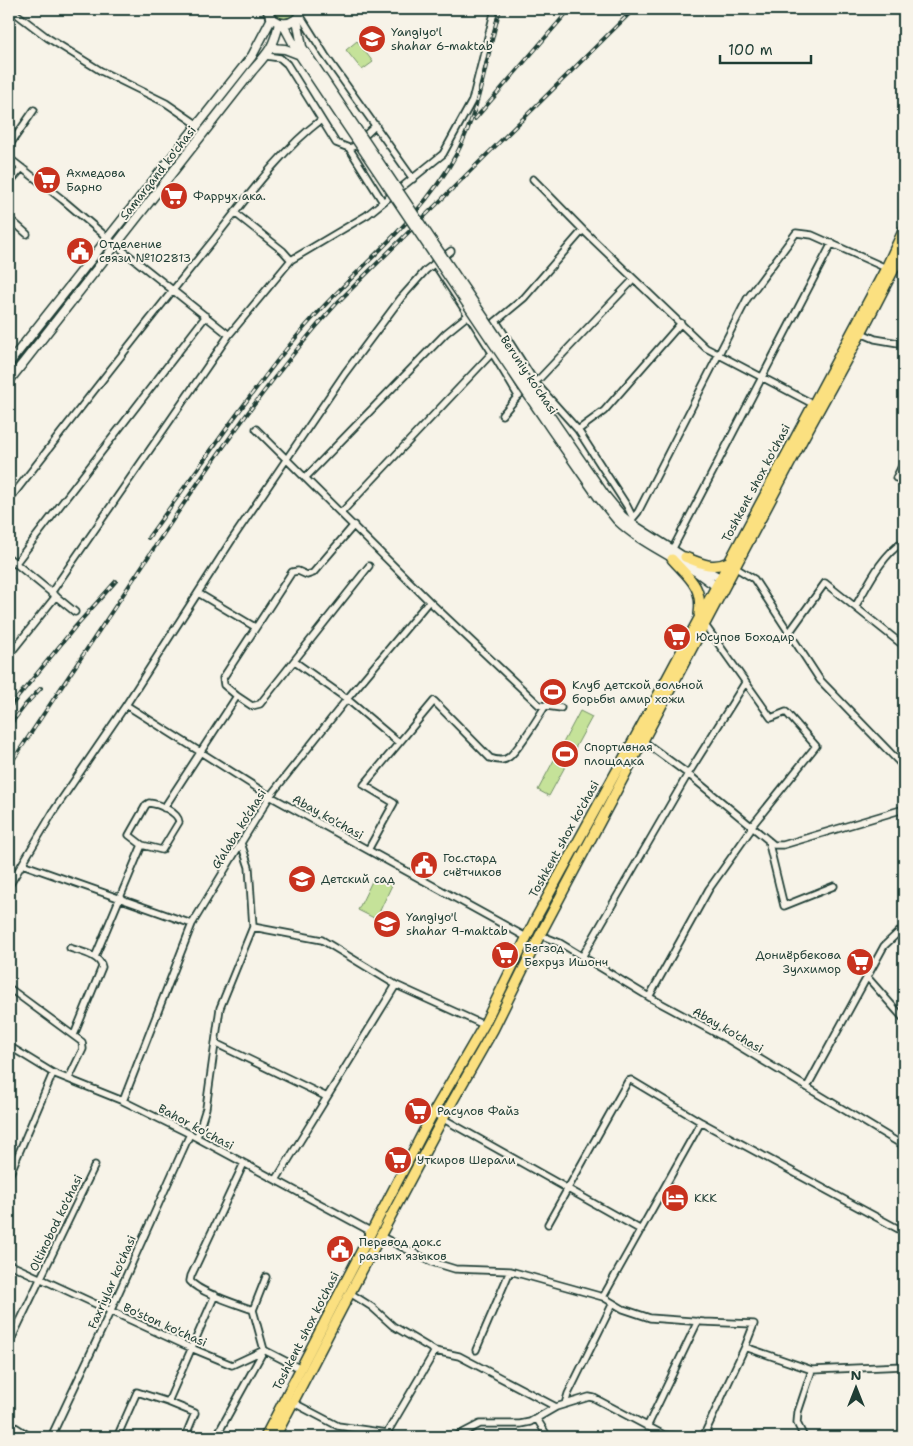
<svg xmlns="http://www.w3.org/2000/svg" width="913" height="1446" viewBox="0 0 913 1446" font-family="'Shantell Sans',sans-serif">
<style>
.grass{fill:url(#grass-dots);stroke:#729066}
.green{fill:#c5e299;stroke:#729066}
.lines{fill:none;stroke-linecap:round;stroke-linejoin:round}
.street-casing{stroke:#1f3d34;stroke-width:9}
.secondary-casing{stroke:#1f3d34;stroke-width:11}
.primary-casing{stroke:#1f3d34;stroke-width:12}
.street{stroke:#f7f3e8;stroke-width:5.5}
.secondary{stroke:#f7f3e8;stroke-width:8}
.primary{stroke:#fbe080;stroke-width:9}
.rail-casing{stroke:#1f3d34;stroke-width:4}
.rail{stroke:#f7f3e8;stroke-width:2;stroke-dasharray:5.5;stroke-linecap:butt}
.secondary-bridge-casing{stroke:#1f3d34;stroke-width:11;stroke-linecap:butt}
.secondary-bridge{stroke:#f7f3e8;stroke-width:8}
.labels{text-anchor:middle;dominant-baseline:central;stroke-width:4;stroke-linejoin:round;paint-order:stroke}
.poi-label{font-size:12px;fill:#1f3d34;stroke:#f7f3e8;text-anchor:start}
.street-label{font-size:12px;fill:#1f3d34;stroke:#f7f3e8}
</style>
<defs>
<pattern id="grass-dots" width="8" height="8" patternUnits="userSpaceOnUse" patternTransform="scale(1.25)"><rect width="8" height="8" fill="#c5e299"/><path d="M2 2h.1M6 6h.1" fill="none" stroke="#a9c384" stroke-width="1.8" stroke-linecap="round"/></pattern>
</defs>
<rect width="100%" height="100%" fill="#f7f3e8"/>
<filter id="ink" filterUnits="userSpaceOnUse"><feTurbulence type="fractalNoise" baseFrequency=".02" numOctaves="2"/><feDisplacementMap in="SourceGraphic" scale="10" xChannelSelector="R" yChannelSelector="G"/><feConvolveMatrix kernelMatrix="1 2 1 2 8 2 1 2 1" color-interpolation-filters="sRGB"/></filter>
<g filter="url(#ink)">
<path class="grass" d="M 271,9 L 298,9 C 294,18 286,21 276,17 Z"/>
<path class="green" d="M 357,41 L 373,62 L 362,70 L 346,50 Z
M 580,711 L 592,717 L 549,796 L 538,790 Z
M 374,877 L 392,885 L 376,919 L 358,910 Z"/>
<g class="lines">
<g class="street-casing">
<path id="street" d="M 10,9 L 48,38 L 101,71 L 166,103 L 198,125
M 300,15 L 325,55 L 413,179
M 266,56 L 280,58 L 287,64 L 336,143 L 349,148 L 353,147 L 376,125
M 9,146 L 34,110
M 349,148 L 383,202
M 9,158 L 63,200 L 116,245 L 229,335
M 533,179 L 583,230 L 706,348 L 813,404
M 9,183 L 22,168
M 235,213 L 283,251 L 291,260
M 9,218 L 27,234
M 434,263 C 463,307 492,350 518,396
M 496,321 L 535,382 L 578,430 L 627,506 L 633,518 L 632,521
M 495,322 L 524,298 L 583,230
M 861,333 L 875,339 L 904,344
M 502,415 L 518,396 L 540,378 L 634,279
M 256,429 L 429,601 L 539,705 L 561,708
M 578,430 L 604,411 L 681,323
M 305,478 L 446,333 L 467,316
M 896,478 L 904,462
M 9,500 C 77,412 145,324 215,238 C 246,199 281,150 321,120
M 341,513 L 493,352
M 633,518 L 638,512 L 747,299 L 796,233 L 812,235 L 886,268
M 354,525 L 313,573 L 307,575 L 298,571 L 292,572 L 223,678 L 224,685 L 237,696 L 252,706 L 260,704 L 369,566
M 671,552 L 832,243
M 9,558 L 75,612
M 15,564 L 206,316
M 736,568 L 754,579 L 820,680 L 904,767
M 51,593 L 229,335 L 291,260 L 367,215 L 443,154 L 472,101 L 495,9
M 198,593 L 255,627
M 855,607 C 868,585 881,556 903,542
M 789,633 L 825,583 L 904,646
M 9,655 L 56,596
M 295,662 L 347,699 L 399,743
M 126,705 L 270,796 L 526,937
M 643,741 L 688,774 L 774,845 L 783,845 L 904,809
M 149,803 C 159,804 178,812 179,822 L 162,850 L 142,845 L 129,835 L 146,805 Z
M 164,808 L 237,696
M 768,840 L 784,906 L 834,886
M 368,850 L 394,803 L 364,785 L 434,701 L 490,758 C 496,760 503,762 509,757 C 520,748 537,719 546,705
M 22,864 L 192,924
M 9,886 L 55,809 L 126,705 L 233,538 L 345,373 L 401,298 L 426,270 L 451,251
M 253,927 L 322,940 L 396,985 L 484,1025
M 540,935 L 560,943 L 649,997 L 727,1039 L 904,1146
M 70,948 C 81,952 100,955 102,967 L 74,1035
M 95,957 L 142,845
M 582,957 L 688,774 L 745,683
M 868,978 L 904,1019
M 9,988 L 82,1042 L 83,1049 L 69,1078
M 649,997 L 709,889 L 750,831 L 751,827 L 816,746 L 786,712 L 771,718 L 705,625
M 215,1043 L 327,1097
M 9,1046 L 53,1073 L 123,1101 L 190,1134 L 372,1232
M 807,1087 L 884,946 L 904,927
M 123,1101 L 192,924 L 241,843 L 270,796 L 347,699 L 429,601
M 433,1113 L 641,1230
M 197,1137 L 206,1108 L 220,1008 L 253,927 L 249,867 L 241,843
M 244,1163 L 191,1276 L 190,1281 C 200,1293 237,1304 253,1310 L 266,1277
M 9,1176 L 53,1073
M 276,1180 L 396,985
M 548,1224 L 628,1081 L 631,1080 L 701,1122 L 904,1232
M 380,1236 L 432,1262 L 455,1269 L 510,1271 L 603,1297 L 623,1309 L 650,1318 L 704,1322 L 754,1324 L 745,1347 L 812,1370 L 904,1366
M 9,1264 L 191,1348 L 232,1365 L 264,1350
M 350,1293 L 372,1307 L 393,1326 L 435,1351 L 387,1433
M 603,1297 L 701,1122
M 253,1310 L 264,1350 L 301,1369
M 9,1344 L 95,1165
M 476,1350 L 510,1271
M 435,1351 L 459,1356 L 556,1407
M 168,1402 L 215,1295
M 294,1403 L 338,1426 L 387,1433 L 393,1437
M 565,1404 L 568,1394 L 613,1303
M 537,1419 L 548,1437
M 9,1423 L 31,1437
M 647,1427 L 698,1321
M 51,1437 L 110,1312 L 190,1134
M 117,1437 L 137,1392 L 168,1402 L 195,1413 L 185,1437
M 216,1437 L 264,1350
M 455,1437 L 480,1424 L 520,1424 L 530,1422 L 556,1407 L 589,1397 L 594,1398 L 664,1435 L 684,1437
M 703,1437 L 745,1347
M 804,1437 L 797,1423 L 798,1412 L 812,1370"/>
</g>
<g class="secondary-casing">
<path id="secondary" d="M 267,9 C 272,28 297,28 302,9
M 297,19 L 302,47 L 348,116
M 283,24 L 299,54 L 343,120
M 271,48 L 285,49 L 298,54
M 9,363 L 252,56 L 272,18
M 9,381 L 252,71 C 268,53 274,47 279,23
M 622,516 L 632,524 L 698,566 L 724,580
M 617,520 C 640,542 668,554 695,571 C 704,577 712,584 721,589"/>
</g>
<g class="primary-casing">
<path id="primary" d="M 685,557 C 700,563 713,570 728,562
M 672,559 C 689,578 703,586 699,614
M 265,1437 L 433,1113 L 484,1025 L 536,918 L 649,712 L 886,268 L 904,229
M 275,1437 L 350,1293 L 443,1118 L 493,1030 L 540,935 L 803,439 L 861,333 L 904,250"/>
</g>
<use href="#street" class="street"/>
<use href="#secondary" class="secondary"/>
<use href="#primary" class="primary"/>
<g class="rail-casing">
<path id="rail" d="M 475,119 L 570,9
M 148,538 C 176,499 204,460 232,421 C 257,387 282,352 311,320 C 360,265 422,219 457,153 C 481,107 486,57 500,9
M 9,708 L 75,627 L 116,581
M 9,726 L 26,704 L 41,688
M 9,766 C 64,684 119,601 174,518 C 225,443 277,369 338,302 L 634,9"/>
</g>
<use href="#rail" class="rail"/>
<g class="secondary-bridge-casing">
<path id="secondary-bridge" d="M 348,116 L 557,426 L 604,494 L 622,516
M 343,120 L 551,429 L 599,498 L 617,520"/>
</g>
<use href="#secondary-bridge" class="secondary-bridge"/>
</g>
</g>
<defs>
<g id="school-disc" transform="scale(1.4375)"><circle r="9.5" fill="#c8321e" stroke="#f7f3e8"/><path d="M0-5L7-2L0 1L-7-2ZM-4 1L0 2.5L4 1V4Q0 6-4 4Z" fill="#fff"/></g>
<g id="supermarket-disc" transform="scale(1.4375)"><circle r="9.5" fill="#c8321e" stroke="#f7f3e8"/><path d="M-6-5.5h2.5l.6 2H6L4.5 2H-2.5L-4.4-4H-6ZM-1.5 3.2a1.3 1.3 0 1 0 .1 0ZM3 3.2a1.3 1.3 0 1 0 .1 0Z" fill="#fff"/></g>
<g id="civic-disc" transform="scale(1.4375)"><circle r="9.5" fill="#c8321e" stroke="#f7f3e8"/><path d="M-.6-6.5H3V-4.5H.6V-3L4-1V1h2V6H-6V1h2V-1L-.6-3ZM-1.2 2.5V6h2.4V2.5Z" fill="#fff"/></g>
<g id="stadium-disc" transform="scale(1.4375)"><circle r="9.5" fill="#c8321e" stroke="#f7f3e8"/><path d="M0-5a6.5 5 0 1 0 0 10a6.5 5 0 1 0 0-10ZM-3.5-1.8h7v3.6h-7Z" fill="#fff"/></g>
<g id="hotel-disc" transform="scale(1.4375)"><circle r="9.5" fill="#c8321e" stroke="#f7f3e8"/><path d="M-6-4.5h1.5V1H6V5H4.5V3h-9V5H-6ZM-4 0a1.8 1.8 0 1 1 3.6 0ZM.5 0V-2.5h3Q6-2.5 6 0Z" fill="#fff"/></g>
</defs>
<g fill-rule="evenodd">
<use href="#school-disc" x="372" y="39"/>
<use href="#supermarket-disc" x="47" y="180"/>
<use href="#supermarket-disc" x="174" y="196"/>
<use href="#civic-disc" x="80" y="251"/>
<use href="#supermarket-disc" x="677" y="637"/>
<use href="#stadium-disc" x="553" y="692"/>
<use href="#stadium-disc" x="565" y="754"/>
<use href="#civic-disc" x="424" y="865"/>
<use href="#school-disc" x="302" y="879"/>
<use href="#school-disc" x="387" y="924"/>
<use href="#supermarket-disc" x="505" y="955"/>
<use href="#supermarket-disc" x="860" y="962"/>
<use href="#supermarket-disc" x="418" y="1111"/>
<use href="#supermarket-disc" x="398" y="1160"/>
<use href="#hotel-disc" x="675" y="1198"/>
<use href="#civic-disc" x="340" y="1249"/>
</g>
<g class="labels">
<g class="poi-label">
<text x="391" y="32">Yangiyo'l<tspan x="391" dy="14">shahar 6-maktab</tspan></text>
<text x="66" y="173">Ахмедова<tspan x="66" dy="14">Барно</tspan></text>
<text x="193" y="196">Фаррух ака.</text>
<text x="99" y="244">Отделение<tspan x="99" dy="14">связи №102813</tspan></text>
<text x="696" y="637">Юсупов Боходир</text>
<text x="572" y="685">Клуб детской вольной<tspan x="572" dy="14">борьбы амир хожи</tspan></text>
<text x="584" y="747">Спортивная<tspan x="584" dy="14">площадка</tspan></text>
<text x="443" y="858">Гос.стард<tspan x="443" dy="14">счётчиков</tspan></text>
<text x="321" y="879">Детский сад</text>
<text x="406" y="917">Yangiyo'l<tspan x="406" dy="14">shahar 9-maktab</tspan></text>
<text x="524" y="948">Бегзод<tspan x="524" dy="14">Бехруз Ишонч</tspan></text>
<text x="841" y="955" text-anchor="end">Дониёрбекова<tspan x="841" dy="14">Зулхимор</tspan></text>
<text x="437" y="1111">Расулов Файз</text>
<text x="417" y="1160">Уткиров Шерали</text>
<text x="694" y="1198">KKK</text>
<text x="359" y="1242">Перевод док.с<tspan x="359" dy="14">разных языков</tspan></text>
</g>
<g class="street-label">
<text transform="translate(158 173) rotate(-52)">Samarqand ko'chasi</text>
<text transform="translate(529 375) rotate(56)">Beruniy ko'chasi</text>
<text transform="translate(756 483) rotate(-62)">Toshkent shox ko'chasi</text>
<text transform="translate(328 817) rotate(29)">Abay ko'chasi</text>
<text transform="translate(239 829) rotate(-58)">G’alaba ko’chasi</text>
<text transform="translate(564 839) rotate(-61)">Toshkent shox ko'chasi</text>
<text transform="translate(728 1030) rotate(30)">Abay ko'chasi</text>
<text transform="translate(196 1127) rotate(28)">Bahor ko'chasi</text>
<text transform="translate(56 1223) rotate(-64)">Oltinobod ko'chasi</text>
<text transform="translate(112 1282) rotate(-66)">Faxriylar ko'chasi</text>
<text transform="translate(165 1325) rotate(24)">Bo'ston ko'chasi</text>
<text transform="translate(306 1331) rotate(-63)">Toshkent shox ko'chasi</text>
</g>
</g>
<rect width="913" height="1446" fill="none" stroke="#f7f3e8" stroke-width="30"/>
<rect x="15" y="15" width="883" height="1416" fill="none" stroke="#1f3d34" stroke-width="2" filter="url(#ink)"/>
<g transform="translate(856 1388)" stroke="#f7f3e8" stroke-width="4" paint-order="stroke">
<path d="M0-4L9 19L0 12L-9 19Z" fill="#1f3d34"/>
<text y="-8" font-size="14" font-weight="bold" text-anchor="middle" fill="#1f3d34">N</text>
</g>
<path d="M720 55v8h91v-8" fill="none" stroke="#1f3d34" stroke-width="2.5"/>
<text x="728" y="55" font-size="15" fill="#1f3d34" stroke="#f7f3e8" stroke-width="4" paint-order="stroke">100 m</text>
</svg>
